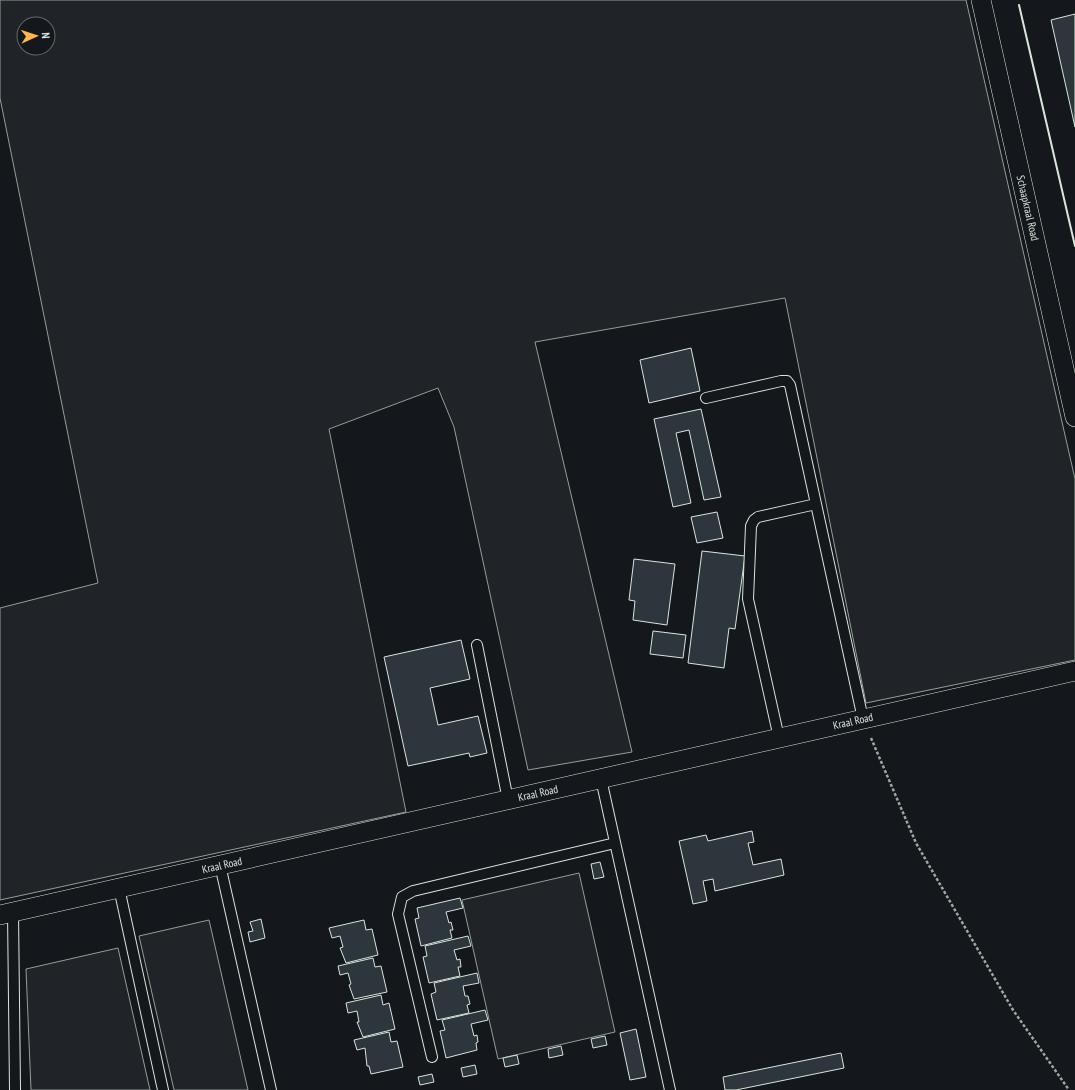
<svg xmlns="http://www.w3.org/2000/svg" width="1075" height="1090" viewBox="0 0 1075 1090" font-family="'PT Sans Narrow',sans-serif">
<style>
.green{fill:#202428;stroke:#939e99;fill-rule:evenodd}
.building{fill:#2c363c;stroke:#d8e6dc}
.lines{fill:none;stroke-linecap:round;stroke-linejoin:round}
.lane-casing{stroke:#d8e6dc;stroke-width:12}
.street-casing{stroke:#d8e6dc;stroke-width:20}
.path{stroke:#9da8a2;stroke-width:2.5;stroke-dasharray:3 2;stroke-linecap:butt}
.lane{stroke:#14181c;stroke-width:10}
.street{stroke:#14181c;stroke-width:19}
.wall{stroke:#d8e6dc;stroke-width:2}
.labels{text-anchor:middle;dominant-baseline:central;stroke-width:3;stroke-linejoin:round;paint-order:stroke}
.street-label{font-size:11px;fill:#d8e6dc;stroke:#14181c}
</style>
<rect width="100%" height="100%" fill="#14181c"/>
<path class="green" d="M 0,0 L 966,0 L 1075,479 L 1075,660 L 866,703 L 785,298 L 535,342 L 632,752 L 528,770 L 454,427 L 438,388 L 329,429 L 406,812 L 0,900 L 0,608 L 98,583 L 0,98 ZM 24,24 L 48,24 L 48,48 L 24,48 Z
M 579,873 L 615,1032 L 498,1059 L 462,900 Z
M 209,920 L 248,1090 L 174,1090 L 139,936 Z
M 118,948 L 150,1090 L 31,1090 L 26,969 Z"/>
<path class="building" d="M 1075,14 L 1075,127 L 1051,20 Z
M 691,348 L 700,391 L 649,403 L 640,360 Z
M 701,409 L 721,497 L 704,500 L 689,430 L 676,433 L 691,503 L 673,507 L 654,419 Z
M 717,512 L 723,538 L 697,543 L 691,517 Z
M 702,551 L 745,556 L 735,629 L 729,628 L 724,668 L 688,663 Z
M 634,559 L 675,564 L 667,625 L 633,620 L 635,601 L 629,600 Z
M 653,631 L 686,635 L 683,658 L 650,654 Z
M 461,640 L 470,679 L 430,688 L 438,725 L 478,716 L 487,753 L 470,757 L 469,753 L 408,766 L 384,657 Z
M 752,831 L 754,842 L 748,843 L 753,865 L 781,859 L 784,875 L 715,891 L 713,879 L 703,881 L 707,901 L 693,904 L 679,841 L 706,835 L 708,841 Z
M 600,862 L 604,877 L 594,879 L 591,864 Z
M 460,898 L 463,908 L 446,912 L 449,923 L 451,922 L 453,930 L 450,930 L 452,938 L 421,946 L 415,919 L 419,918 L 417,908 Z
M 261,919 L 265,938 L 250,942 L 248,932 L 253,931 L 250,922 Z
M 364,920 L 366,930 L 372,929 L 378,955 L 346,963 L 340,948 L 343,947 L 340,936 L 332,938 L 329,928 Z
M 468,936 L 471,946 L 454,950 L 457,960 L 460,959 L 461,967 L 458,967 L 460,976 L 429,983 L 423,957 L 427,956 L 425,946 Z
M 373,958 L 375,967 L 381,966 L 387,992 L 354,999 L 349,985 L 351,984 L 348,973 L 340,975 L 338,966 Z
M 477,973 L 479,983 L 463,986 L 465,996 L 468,996 L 470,1004 L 467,1005 L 469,1013 L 437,1020 L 431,994 L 436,992 L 434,983 Z
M 381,995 L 383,1005 L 389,1003 L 395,1029 L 363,1037 L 357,1022 L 359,1022 L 357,1011 L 348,1013 L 346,1003 Z
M 485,1010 L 488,1020 L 471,1024 L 474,1036 L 477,1035 L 478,1042 L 476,1043 L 477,1050 L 446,1058 L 440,1031 L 445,1030 L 442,1020 Z
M 636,1029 L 646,1077 L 630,1080 L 620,1033 Z
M 389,1032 L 391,1042 L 397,1041 L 403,1067 L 371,1074 L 369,1066 L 367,1066 L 365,1048 L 357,1050 L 354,1040 Z
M 605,1036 L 607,1045 L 593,1048 L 591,1039 Z
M 561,1046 L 563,1055 L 549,1058 L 548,1049 Z
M 841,1053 L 844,1068 L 736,1090 L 725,1090 L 723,1077 Z
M 517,1055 L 519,1064 L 505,1067 L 503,1058 Z
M 475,1065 L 477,1074 L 463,1077 L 461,1068 Z
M 432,1074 L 434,1082 L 420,1085 L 418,1077 Z"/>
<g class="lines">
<g class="lane-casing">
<path id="lane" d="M 706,398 L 781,381 L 787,381 L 790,385 L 863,719
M 477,645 L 508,800
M 779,738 L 748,599 L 751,526 L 754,520 L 758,517 L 816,504
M 601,779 L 670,1090
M 220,865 L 271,1090
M 119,888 L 163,1090
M 13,912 L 15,1090
M 432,1057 L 398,914 L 402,897 L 413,891 L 615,843"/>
</g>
<g class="street-casing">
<path id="street" d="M 981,0 L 1075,417
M 0,915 L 1075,671"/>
</g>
<path class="path" d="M 871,738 L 916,843 L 1013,1010 L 1069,1090"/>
<use href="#lane" class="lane"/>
<use href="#street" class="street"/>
<path class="wall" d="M 1019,5 L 1075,246"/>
</g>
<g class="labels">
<g class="street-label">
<text transform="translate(1028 208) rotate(77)">Schaapkraal Road</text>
<text transform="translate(853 721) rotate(-13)">Kraal Road</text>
<text transform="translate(538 793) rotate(-13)">Kraal Road</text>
<text transform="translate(222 865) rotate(-13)">Kraal Road</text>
</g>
</g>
<g transform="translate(36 36) rotate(87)"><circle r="19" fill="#14181c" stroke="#626a69"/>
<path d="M0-3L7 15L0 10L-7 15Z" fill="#ffb74d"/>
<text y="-6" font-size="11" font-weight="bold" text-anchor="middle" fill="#d8e6dc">N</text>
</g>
</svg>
